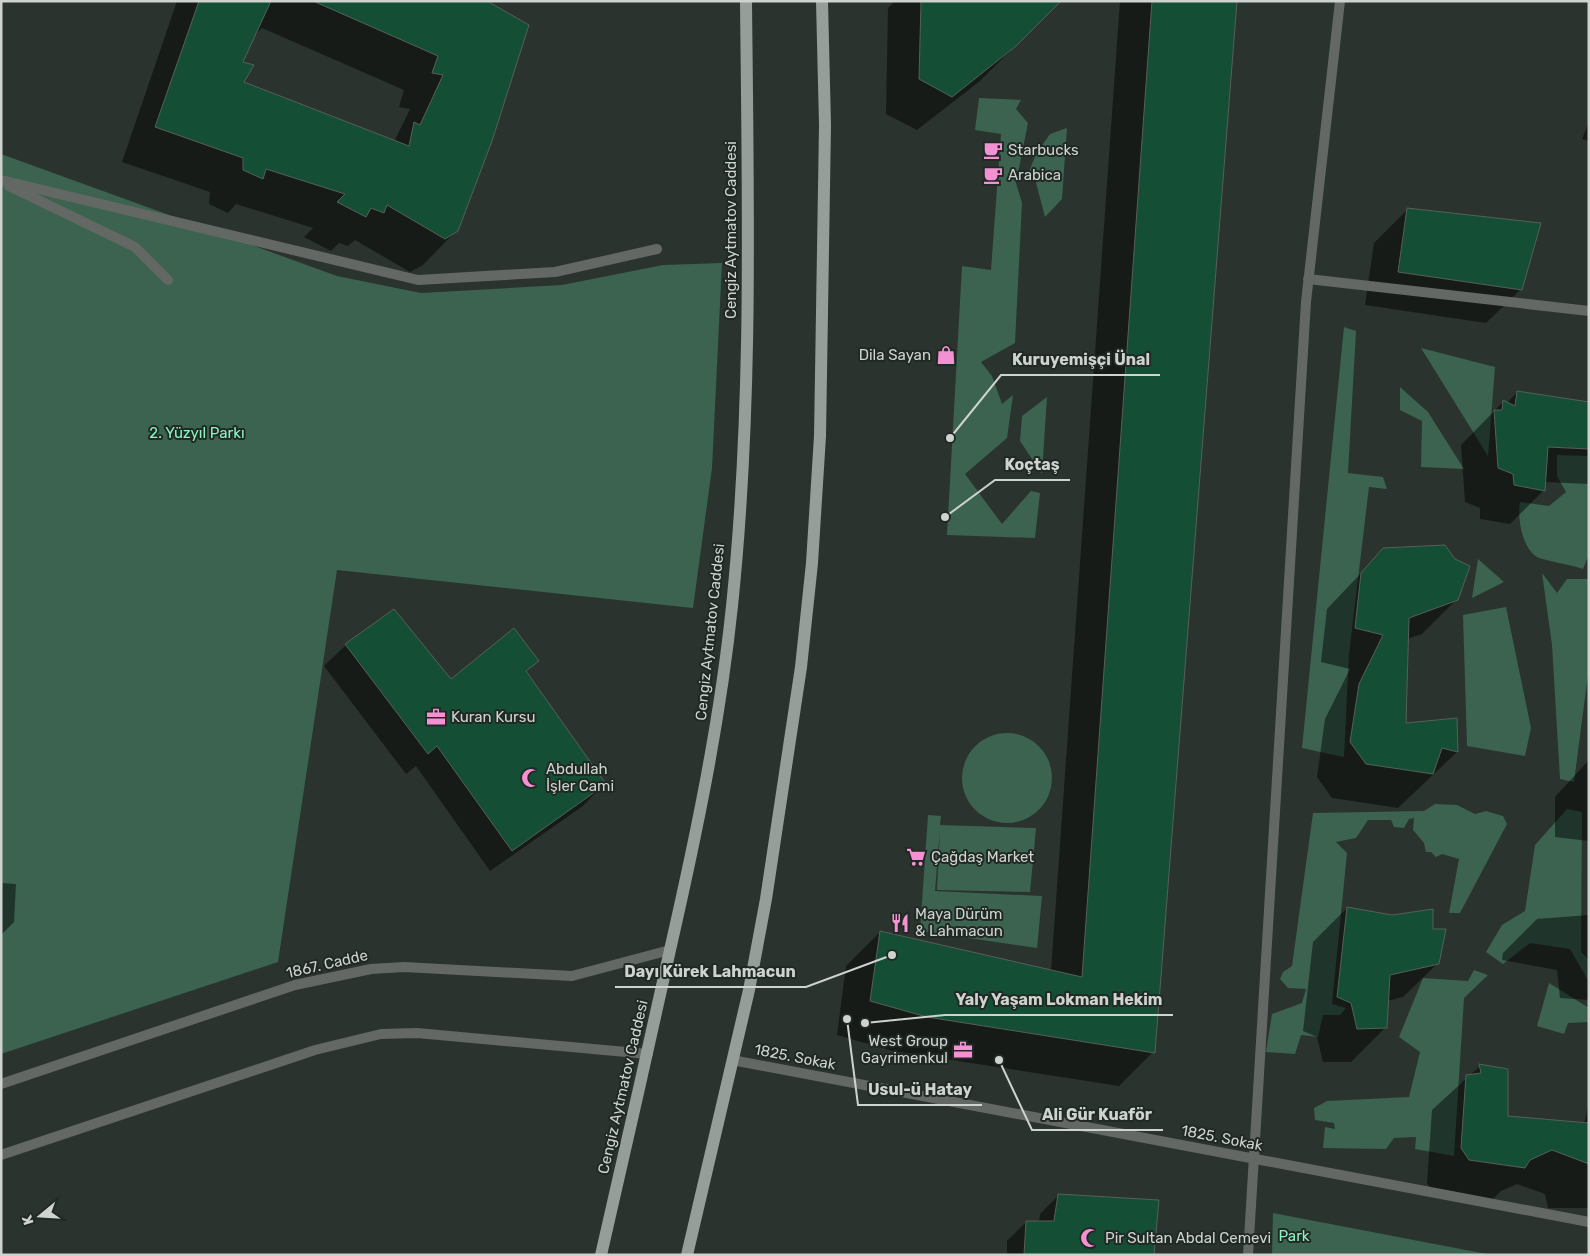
<svg xmlns="http://www.w3.org/2000/svg" width="1590" height="1256" viewBox="0 0 1590 1256" font-family="Rubik,sans-serif">
<style>
.green{fill:#3b634f}
.shadow{fill:#0007;fill-rule:evenodd}
.building{fill:#144f35;stroke:#575f5a}
.lines{fill:none;stroke-linecap:round;stroke-linejoin:round}
.minor{stroke:#646865;stroke-width:10}
.tertiary{stroke:#646865;stroke-width:10}
.primary{stroke:#969e99;stroke-width:12}
.labels{text-anchor:middle;dominant-baseline:central;stroke-width:4;stroke-linejoin:round;paint-order:stroke}
.poi-label{font-size:15px;fill:#ced3d0;stroke:#212924;text-anchor:start}
.street-label{font-size:15px;fill:#ced3d0;stroke:#212924}
.park-label{font-size:15px;fill:#8bf3bf;stroke:#212924}
.leader{fill:none;stroke:#ced3d0;stroke-width:2}
.callout-dot{fill:#ced3d0;stroke:#212924;stroke-width:2}
.callout-label{font-size:16px;text-anchor:middle;font-weight:bold;fill:#ced3d0;stroke:#212924;stroke-width:4;stroke-linejoin:round;paint-order:stroke}
</style>
<rect width="100%" height="100%" fill="#2b332e"/>
<path class="green" d="M 979,98 L 1021,100 L 1016,109 L 1028,123 L 1016,183 L 1022,203 L 1015,343 L 981,362 L 992,376 L 1002,404 L 1013,395 L 1007,438 L 965,474 L 1002,524 L 1031,491 L 1040,493 L 1035,538 L 947,535 L 962,266 L 991,270 L 1001,134 L 975,130 Z
M 1067,128 L 1062,199 L 1045,217 L 1035,179 L 1028,174 L 1036,154 L 1050,134 Z
M 1,154 L 337,276 L 421,293 L 562,285 L 663,265 L 722,263 L 712,468 L 693,608 L 337,570 L 278,962 L 1,1054 Z
M 1344,327 L 1356,331 L 1348,473 L 1383,477 L 1387,489 L 1369,487 L 1349,654 L 1344,757 L 1302,748 Z
M 1421,348 L 1495,367 L 1488,456 Z
M 1400,387 L 1428,412 L 1464,469 L 1421,467 L 1422,421 L 1400,410 Z
M 1047,397 L 1042,474 L 1020,441 L 1022,416 Z
M 1557,455 L 1589,456 L 1589,554 L 1583,569 C 1573,565 1545,561 1537,557 C 1522,548 1517,517 1520,502 L 1549,506 L 1566,492 L 1557,476 Z
M 1478,559 L 1504,582 L 1472,598 Z
M 1542,573 L 1557,593 L 1567,579 L 1589,579 L 1589,667 L 1574,782 L 1560,779 L 1552,645 Z
M 1506,607 L 1531,728 L 1525,756 L 1467,746 L 1463,615 Z
M962 778a45 45 0 1 1 90 0a45 45 0 1 1-90 0Z
M 1435,804 L 1457,805 L 1475,814 L 1486,811 L 1503,816 L 1507,824 L 1460,913 L 1449,913 L 1459,859 L 1442,854 L 1436,857 L 1431,852 L 1426,852 L 1424,843 L 1413,830 L 1414,818 L 1409,819 L 1404,828 L 1394,827 L 1391,820 L 1368,820 L 1356,838 L 1336,842 L 1347,853 L 1332,1004 L 1346,1008 L 1340,1015 L 1323,1015 L 1318,1037 L 1301,1035 L 1295,1054 L 1266,1052 L 1272,1014 L 1302,1003 L 1306,989 L 1288,988 L 1280,979 L 1283,972 L 1292,966 L 1313,813 L 1424,811 Z
M 1567,809 L 1582,812 L 1581,952 L 1589,960 L 1589,982 L 1570,949 L 1530,943 L 1503,964 L 1486,952 L 1502,925 L 1525,911 L 1535,845 Z
M 928,815 L 941,816 L 940,825 L 1036,828 L 1030,892 L 937,890 L 940,829 L 935,891 L 1042,896 L 1037,948 L 920,931 Z
M 1474,970 L 1488,975 L 1464,998 L 1454,1156 L 1415,1149 L 1416,1137 L 1394,1138 L 1386,1149 L 1323,1148 L 1325,1127 L 1335,1129 L 1334,1123 L 1315,1120 L 1314,1108 L 1327,1101 L 1409,1097 L 1420,1052 L 1399,1037 L 1423,978 L 1468,981 Z
M 1549,983 L 1589,1008 L 1589,1022 L 1568,1023 L 1564,1034 L 1537,1026 Z
M 1273,1213 L 1492,1255 L 1272,1255 Z"/>
<path class="shadow" d="M 177,1 L 485,1 L 457,230 L 423,265 L 410,272 L 355,240 L 348,246 L 339,243 L 331,251 L 304,237 L 313,228 L 236,204 L 228,213 L 209,204 L 210,192 L 122,162 ZM 262,28 L 404,90 L 399,107 L 410,109 L 394,142 L 242,83 L 241,63 L 253,37 Z
M 895,1 L 1060,1 L 980,81 L 917,130 L 886,114 L 888,8 Z
M 1120,1 L 1236,1 L 1153,1052 L 1119,1086 L 893,1051 L 837,1035 L 846,966 L 880,932 L 1051,971 Z
M 1589,122 L 1589,141 L 1582,139 Z
M 1408,209 L 1521,289 L 1486,323 L 1365,305 L 1374,243 Z
M 1517,392 L 1589,403 L 1589,484 L 1545,482 L 1544,490 L 1510,524 L 1480,519 L 1480,508 L 1465,502 L 1461,445 L 1504,401 L 1507,403 Z
M 1384,549 L 1457,599 L 1422,634 L 1407,639 L 1405,725 L 1455,720 L 1457,752 L 1398,808 L 1332,798 L 1317,777 L 1325,719 L 1350,669 L 1321,662 L 1327,609 Z
M 394,610 L 450,681 L 537,660 L 525,672 L 604,784 L 583,806 L 490,871 L 416,766 L 406,774 L 324,666 L 346,645 Z
M 1589,760 L 1589,841 L 1555,837 L 1555,797 Z
M 1,883 L 16,884 L 14,922 L 1,935 Z
M 1347,908 L 1431,931 L 1438,963 L 1403,997 L 1387,1001 L 1386,1027 L 1351,1062 L 1323,1062 L 1317,1037 L 1303,1031 L 1313,942 Z
M 1589,915 L 1589,1000 L 1560,998 L 1557,970 L 1502,960 L 1503,953 L 1537,919 Z
M 1480,1066 L 1506,1117 L 1584,1124 L 1589,1102 L 1589,1208 L 1548,1208 L 1545,1194 L 1517,1184 L 1501,1191 L 1490,1202 L 1434,1194 L 1427,1183 L 1432,1110 Z
M 1059,1195 L 1153,1255 L 1007,1255 L 1007,1241 L 1026,1222 L 1039,1222 L 1040,1214 Z"/>
<path class="building" d="M 199,1 L 271,1 L 243,62 L 254,65 L 244,82 L 409,146 L 414,122 L 420,125 L 443,75 L 432,73 L 438,56 L 313,1 L 487,1 L 529,25 L 492,141 L 458,231 L 445,239 L 387,205 L 384,213 L 371,208 L 366,217 L 337,202 L 345,194 L 266,169 L 263,179 L 243,170 L 243,158 L 155,127 Z
M 921,1 L 1061,1 L 1016,46 L 952,97 L 919,79 Z
M 1152,1 L 1237,1 L 1155,1053 L 927,1017 L 870,1001 L 880,931 L 1082,977 Z
M 1407,208 L 1541,223 L 1522,290 L 1398,272 Z
M 1517,391 L 1589,402 L 1589,449 L 1548,447 L 1545,491 L 1514,485 L 1513,474 L 1498,468 L 1494,410 L 1502,410 L 1503,400 L 1515,406 Z
M 1445,545 L 1455,559 L 1470,566 L 1458,600 L 1409,618 L 1406,723 L 1457,718 L 1458,752 L 1442,748 L 1433,774 L 1366,764 L 1350,742 L 1359,684 L 1383,635 L 1355,628 L 1361,573 L 1383,548 Z
M 394,609 L 451,679 L 514,628 L 539,661 L 526,671 L 606,784 L 512,851 L 437,746 L 428,754 L 345,644 Z
M 1347,907 L 1392,915 L 1433,909 L 1433,929 L 1446,929 L 1439,964 L 1390,975 L 1387,1028 L 1357,1029 L 1351,1003 L 1337,997 Z
M 1479,1064 L 1508,1069 L 1508,1116 L 1589,1123 L 1589,1164 L 1552,1150 L 1530,1160 L 1525,1168 L 1469,1160 L 1461,1148 L 1466,1075 L 1481,1073 Z
M 1058,1194 L 1159,1200 L 1154,1255 L 1024,1255 L 1026,1221 L 1054,1221 Z"/>
<g class="lines">
<path class="minor" d="M 1,180 L 418,280 L 555,272 L 657,249
M 9,186 L 135,247 L 168,280
M 1308,279 L 1589,311
M 732,1060 L 1589,1222
M 1248,1255 L 1306,302 L 1340,1"/>
<path class="tertiary" d="M 1,1084 L 295,985 L 371,969 L 404,967 L 572,976 L 670,950
M 1,1155 L 315,1050 L 381,1034 L 417,1033 L 648,1054"/>
<path class="primary" d="M 601,1255 C 625,1153 647,1052 670,950 C 696,836 720,722 732,606 C 753,405 748,203 746,1
M 687,1255 L 749,990 L 766,899 L 801,667 L 812,563 L 820,436 L 825,125 L 822,1"/>
</g>
<defs>
<g id="cafe-bare" transform="scale(1.5)"><path d="M-5.5-4.5H6V0H3Q3 3.5 0 3.5H-2.5Q-5.5 3.5-5.5 0ZM3-3.2v2h1.7v-2ZM-6 4.5H4V6H-6Z" fill="#f491d3" stroke="#212924" stroke-width="2.5" paint-order="stroke"/></g>
<g id="shop-bare" transform="scale(1.5)"><path d="M-5-2.5h2.3a2.7 3.5 0 0 1 5.4 0H5L5.5 6h-11ZM-1.5-2.5h3a1.5 2.3 0 0 0-3 0Z" fill="#f491d3" stroke="#212924" stroke-width="2.5" paint-order="stroke"/></g>
<g id="office-bare" transform="scale(1.5)"><path d="M-6-3h4V-5.5h4V-3h4V5H-6ZM-1-4.5V-3h2v-1.5ZM-6 0V1H6V0Z" fill="#f491d3" stroke="#212924" stroke-width="2.5" paint-order="stroke"/></g>
<g id="mosque-bare" transform="scale(1.5)"><path d="M3.5-4.9A6 6 0 1 0 3.5 4.9A5 5 0 1 1 3.5-4.9Z" fill="#f491d3" stroke="#212924" stroke-width="2.5" paint-order="stroke"/></g>
<g id="supermarket-bare" transform="scale(1.5)"><path d="M-6-5.5h2.5l.6 2H6L4.5 2H-2.5L-4.4-4H-6ZM-1.5 3.2a1.3 1.3 0 1 0 .1 0ZM3 3.2a1.3 1.3 0 1 0 .1 0Z" fill="#f491d3" stroke="#212924" stroke-width="2.5" paint-order="stroke"/></g>
<g id="restaurant-bare" transform="scale(1.5)"><path d="M-5-6h1v4h1v-4h1v4h1v-4h1v5L-1.5 .5V6h-2V.5L-5-1ZM5-6V6H3V1.5H1.5Q1.5-4 5-6Z" fill="#f491d3" stroke="#212924" stroke-width="2.5" paint-order="stroke"/></g>
</defs>
<g fill-rule="evenodd">
<use href="#cafe-bare" x="993" y="150"/>
<use href="#cafe-bare" x="993" y="175"/>
<use href="#shop-bare" x="946" y="355"/>
<use href="#office-bare" x="436" y="717"/>
<use href="#mosque-bare" x="531" y="778"/>
<use href="#supermarket-bare" x="916" y="857"/>
<use href="#restaurant-bare" x="900" y="923"/>
<use href="#office-bare" x="963" y="1050"/>
<use href="#mosque-bare" x="1090" y="1238"/>
</g>
<g class="labels">
<g class="poi-label">
<text x="1008" y="150">Starbucks</text>
<text x="1008" y="175">Arabica</text>
<text x="931" y="355" text-anchor="end">Dila Sayan</text>
<text x="451" y="717">Kuran Kursu</text>
<text x="546" y="769">Abdullah<tspan x="546" dy="17">İşler Cami</tspan></text>
<text x="931" y="857">Çağdaş Market</text>
<text x="915" y="914">Maya Dürüm<tspan x="915" dy="17">&amp; Lahmacun</tspan></text>
<text x="948" y="1041" text-anchor="end">West Group<tspan x="948" dy="17">Gayrimenkul</tspan></text>
<text x="1105" y="1238">Pir Sultan Abdal Cemevi</text>
</g>
<g class="street-label">
<text transform="translate(731 230) rotate(-90)">Cengiz Aytmatov Caddesi</text>
<text transform="translate(710 632) rotate(-84)">Cengiz Aytmatov Caddesi</text>
<text transform="translate(327 964) rotate(-13)">1867. Cadde</text>
<text transform="translate(795 1057) rotate(11)">1825. Sokak</text>
<text transform="translate(623 1087) rotate(-77)">Cengiz Aytmatov Caddesi</text>
<text transform="translate(1222 1138) rotate(11)">1825. Sokak</text>
</g>
<g class="park-label">
<text x="197" y="433">2. Yüzyıl Parkı</text>
<text x="1294" y="1236">Park</text>
</g>
</g>
<path class="leader" d="M950 438L1001 375H1160M945 517L995 480H1070M892 955L806 987H615M865 1023L945 1015H1173M847 1019L858 1105H982M999 1060L1032 1130H1163"/>
<g class="callout-dot">
<circle cx="950" cy="438" r="5"/>
<circle cx="945" cy="517" r="5"/>
<circle cx="892" cy="955" r="5"/>
<circle cx="865" cy="1023" r="5"/>
<circle cx="847" cy="1019" r="5"/>
<circle cx="999" cy="1060" r="5"/>
</g>
<g class="callout-label">
<text x="1081" y="365">Kuruyemişçi Ünal</text>
<text x="1032" y="470">Koçtaş</text>
<text x="710" y="977">Dayı Kürek Lahmacun</text>
<text x="1059" y="1005">Yaly Yaşam Lokman Hekim</text>
<text x="920" y="1095">Usul-ü Hatay</text>
<text x="1097" y="1120">Ali Gür Kuaför</text>
</g>
<rect width="1590" height="1256" fill="none" stroke="#ced3d0" stroke-width="5"/>
<g transform="translate(40 1216) rotate(252)" stroke="#212924" stroke-width="4" paint-order="stroke">
<path d="M0-4L9 19L0 12L-9 19Z" fill="#ced3d0"/>
<text y="-8" font-size="14" font-weight="bold" text-anchor="middle" fill="#ced3d0">K</text>
</g>
</svg>
